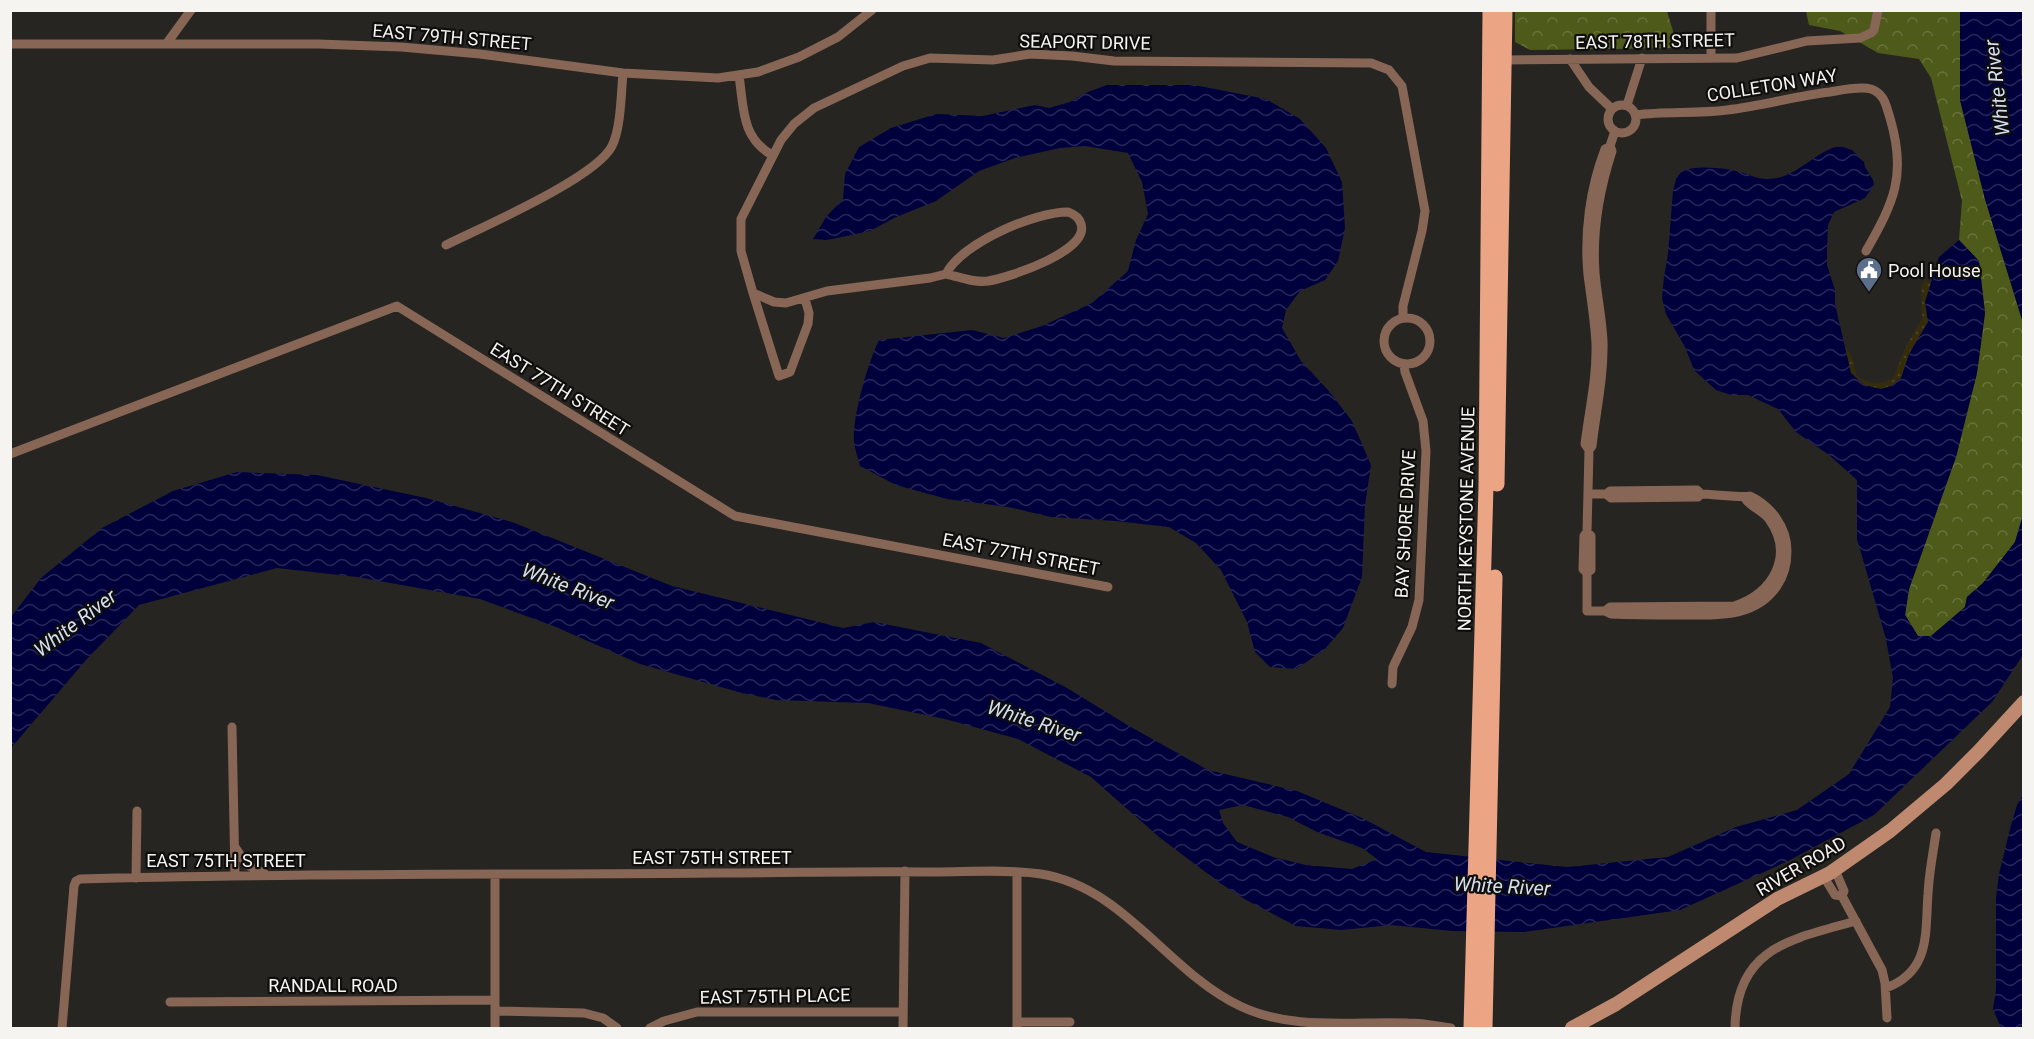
<svg xmlns="http://www.w3.org/2000/svg" width="2034" height="1039" viewBox="0 0 2034 1039" font-family="Roboto,sans-serif">
<style>
.forest{fill:url(#forest-crowns)}
.sand{fill:url(#sand-dots)}
.water{fill:url(#water-waves);fill-rule:evenodd}
.lines{fill:none;stroke-linecap:round;stroke-linejoin:round}
.street{stroke:#876656;stroke-width:9}
.secondary{stroke:#bf8970;stroke-width:14}
.primary{stroke:#eba585;stroke-width:15}
.labels{text-anchor:middle;dominant-baseline:central;stroke-width:4.5;stroke-linejoin:round;paint-order:stroke}
.street-label{font-size:18px;fill:#f5f4f1;stroke:#0f0e0d}
.poi-label{font-size:18px;fill:#f5f4f1;stroke:#0f0e0d;text-anchor:start}
.water-label{font-size:20px;font-style:italic;fill:#d4def1;stroke:#0f0e0d}
</style>
<defs>
<pattern id="forest-crowns" width="20" height="18" patternUnits="userSpaceOnUse" patternTransform="scale(1.5)"><rect width="20" height="18" fill="#4e5a19"/><path d="M2 6a3 3 0 1 1 6 0M12 15a3 3 0 1 1 6 0" fill="none" stroke="#68723b"/></pattern>
<pattern id="sand-dots" width="8" height="8" patternUnits="userSpaceOnUse" patternTransform="scale(1.5)"><rect width="8" height="8" fill="#352c0b"/><path d="M2 2h.1M6 6h.1" fill="none" stroke="#494123" stroke-width="1.8" stroke-linecap="round"/></pattern>
<pattern id="water-waves" width="16" height="10" patternUnits="userSpaceOnUse" patternTransform="scale(1.5)"><rect width="16" height="10" fill="#00013c"/><path d="M0 5q4-4 8 0t8 0" fill="none" stroke="#262759"/></pattern>
</defs>
<rect width="100%" height="100%" fill="#272521"/>
<path class="forest" d="M 1515,11 L 1667,11 L 1678,48 L 1530,50 L 1515,42 Z
M 1806,11 L 1960,11 L 1960,100 L 1985,199 L 2023,323 L 2023,515 L 2015,542 L 1983,583 L 1967,597 L 1965,607 L 1931,636 L 1918,636 L 1905,615 L 1909,589 L 1956,457 L 1977,373 L 1985,313 L 1979,261 L 1959,240 L 1962,201 L 1931,78 L 1919,59 L 1878,53 L 1840,31 L 1809,25 Z"/>
<path class="sand" d="M 1925,279 L 1933,287 L 1930,323 L 1901,380 C 1887,395 1870,387 1853,382 L 1842,346 C 1853,351 1854,364 1856,375 C 1869,385 1879,385 1893,379 L 1905,348 L 1922,319 L 1921,288 Z"/>
<path class="water" d="M 1960,11 L 2023,11 L 2021,74 L 2024,87 L 2023,323 L 1985,199 L 1960,100 Z
M 1107,85 L 1194,85 L 1266,99 L 1300,119 L 1326,148 L 1342,182 L 1345,228 L 1338,261 L 1325,280 L 1300,291 L 1286,310 L 1282,328 L 1301,361 L 1328,390 L 1352,421 L 1371,465 L 1365,505 L 1362,577 L 1343,628 L 1324,650 L 1296,669 L 1270,667 L 1255,652 L 1247,622 L 1221,570 L 1196,543 L 1169,527 L 1116,521 L 1051,517 L 1008,507 L 947,499 L 896,485 L 860,466 C 858,458 855,450 854,442 C 852,417 868,363 879,340 L 972,330 L 1004,338 L 1042,326 L 1092,303 L 1128,271 L 1136,240 L 1148,214 L 1142,182 L 1128,153 L 1085,146 L 1060,148 L 1015,158 L 979,171 L 936,201 L 894,218 L 870,231 L 827,240 L 813,239 L 826,217 L 843,199 L 845,174 L 859,147 L 891,128 L 936,114 L 983,116 L 1035,105 L 1049,108 L 1070,102 L 1088,92 Z
M 1835,147 L 1843,147 L 1852,150 L 1864,162 L 1865,167 L 1873,180 L 1874,185 L 1865,198 L 1834,212 L 1828,225 L 1827,250 L 1827,265 L 1835,290 L 1835,304 L 1851,373 L 1864,385 L 1881,389 L 1891,386 L 1901,378 L 1909,354 L 1928,322 L 1925,302 L 1939,257 L 1959,240 L 1979,261 L 1985,313 L 1977,373 L 1956,457 L 1909,589 L 1905,615 L 1918,636 L 1931,636 L 1965,607 L 1967,597 L 1983,583 L 2015,542 L 2023,515 L 2023,655 L 1992,702 L 1874,815 L 1788,861 L 1680,910 L 1524,932 L 1452,931 L 1392,925 L 1341,930 L 1296,926 L 1246,900 L 1220,883 L 1159,837 L 1091,777 L 1018,739 L 945,719 L 868,703 L 776,700 L 742,693 L 640,664 L 556,627 L 480,599 L 357,577 L 277,568 L 139,605 L 86,660 L 11,748 L 11,617 L 41,578 L 102,528 L 173,491 L 237,472 L 317,475 L 426,498 L 512,522 L 672,586 L 843,628 L 874,622 L 981,643 L 1067,688 L 1129,726 L 1208,770 L 1297,791 L 1362,818 L 1426,852 L 1567,867 L 1668,857 L 1736,827 L 1797,810 L 1849,774 L 1890,707 L 1893,678 L 1886,639 L 1857,539 L 1857,480 L 1829,455 L 1796,432 L 1778,409 L 1748,395 L 1731,395 L 1716,390 L 1694,370 L 1685,347 L 1666,314 L 1662,298 L 1664,277 L 1668,254 L 1673,191 L 1676,179 L 1681,172 C 1694,165 1717,168 1732,170 C 1744,172 1755,179 1768,179 C 1795,179 1811,155 1835,147 ZM 1243,805 L 1288,817 L 1317,832 L 1362,848 L 1377,859 L 1352,869 L 1306,865 L 1273,857 L 1237,842 L 1223,823 L 1219,810 Z
M 2023,795 L 2023,1028 L 2001,1028 L 1993,1009 L 1996,990 L 1996,897 L 1999,874 L 2011,825 L 2017,805 Z"/>
<g class="lines">
<path class="street" d="M 167,43 L 191,10
M 10,44 L 318,44 L 401,47 L 480,54 L 623,73 L 718,78 L 758,72 L 799,57 L 838,37 L 872,10
M 1711,58 L 1711,10
M 1570,59 L 1589,87 L 1612,109
M 1504,60 L 1737,58 L 1807,41 L 1860,38 L 1871,33 L 1874,30 L 1878,10
M 739,76 C 744,108 741,137 772,155
M1608 119a14 14 0 1 1 28 0a14 14 0 1 1-28 0Z
M 1627,105 L 1642,58
M 1636,115 C 1666,111 1696,114 1727,110 C 1762,106 1795,96 1830,92 C 1842,90 1859,86 1871,89 C 1885,94 1886,106 1890,118 C 1907,175 1894,202 1866,251
M 1068,212 C 1074,214 1079,217 1081,224 C 1090,251 1008,278 988,281 C 973,283 960,277 946,274 C 962,243 1034,212 1068,212 Z
M 446,245 C 482,227 596,178 612,146 C 621,128 621,94 623,73
M 946,274 L 930,278 L 827,291 L 786,303 L 774,302 L 753,293 L 741,251 L 741,219 L 781,140 L 794,124 L 814,108 L 903,66 L 930,58 L 993,60 L 1030,54 L 1072,56 L 1114,61 L 1371,63 L 1389,70 L 1402,86 L 1425,211 L 1422,231 L 1403,306 L 1403,318
M 753,293 L 779,376 L 790,372 L 808,324 L 809,313 L 805,299
M1384 341a23 23 0 1 1 46 0a23 23 0 1 1-46 0Z
M 1589,450 L 1592,446 C 1596,411 1604,376 1603,341 C 1602,318 1597,296 1595,273 C 1592,231 1599,191 1612,151 L 1610,146
M 10,454 L 397,306 L 735,516 L 1108,587
M 1588,494 L 1606,494 L 1610,491 L 1697,490 L 1701,494 C 1712,494 1744,498 1750,496 C 1771,506 1787,527 1787,551 C 1787,563 1784,576 1777,586 C 1755,619 1715,615 1680,615 C 1657,615 1634,615 1611,614 L 1605,611
M 1606,494 L 1611,498 L 1698,497 L 1701,494
M 1587,532 L 1584,536 L 1583,569 L 1587,573 L 1587,611 L 1605,611 L 1610,607 L 1734,606 C 1773,594 1795,555 1769,519 C 1762,510 1750,507 1745,498
M 1587,573 L 1591,570 L 1591,536 L 1587,532 L 1589,450 L 1585,444 C 1589,411 1597,378 1596,344 C 1595,321 1591,298 1588,275 C 1584,233 1590,188 1605,149 L 1610,146 L 1615,131
M 1392,684 L 1393,667 L 1412,627 L 1419,600 L 1426,451 L 1423,421 L 1405,372 L 1404,364
M 232,727 L 235,876
M 235,847 L 247,865 L 264,873
M 1835,870 L 1844,891 L 1842,896
M 495,875 L 495,1028
M 1824,877 L 1835,895 L 1842,896
M 136,878 L 137,811
M 1842,896 L 1882,970 L 1885,983 L 1887,1018
M 1886,988 C 1931,971 1925,933 1928,894 C 1929,873 1933,853 1936,833
M 170,1002 L 495,1000
M 495,1011 L 584,1013 L 603,1018 L 617,1028
M 1017,1022 L 1070,1022
M 62,1028 L 74,886 L 76,881 L 80,879 C 291,873 503,875 714,873 C 787,873 861,871 934,872 C 969,872 1006,869 1041,874 C 1124,887 1168,972 1240,1006 C 1292,1031 1352,1021 1408,1023 C 1423,1023 1437,1026 1451,1028
M 650,1028 L 664,1021 L 697,1012 L 903,1012
M 903,1028 L 905,871
M 1017,1028 L 1017,873
M 1735,1028 C 1736,947 1792,939 1856,921"/>
<path class="secondary" d="M 1572,1028 L 1616,1004 L 1777,899 L 1830,873 L 1890,831 L 1946,784 L 1979,751 L 2024,702"/>
<path class="primary" d="M 1497,484 L 1505,10
M 1471,1028 L 1486,486 L 1490,10
M 1485,1028 L 1495,577"/>
</g>
<defs>
<g id="civic-pin" transform="scale(1.35)"><path d="M0 17L-7.5 6A9.5 9.5 0 1 1 7.5 6Z" fill="#5c6f8a" stroke="#0f0e0d"/><path d="M-.6-6.5H3V-4.5H.6V-3L4-1V1h2V6H-6V1h2V-1L-.6-3ZM-1.2 2.5V6h2.4V2.5Z" fill="#fff"/></g>
</defs>
<g fill-rule="evenodd">
<use href="#civic-pin" x="1869" y="270"/>
</g>
<g class="labels">
<g class="street-label">
<text transform="translate(452 37) rotate(5)">EAST 79TH STREET</text>
<text transform="translate(1655 41) rotate(-1)">EAST 78TH STREET</text>
<text transform="translate(1085 42) rotate(1)">SEAPORT DRIVE</text>
<text transform="translate(1772 85) rotate(-9)">COLLETON WAY</text>
<text transform="translate(560 389) rotate(32)">EAST 77TH STREET</text>
<text transform="translate(1466 519) rotate(-89)">NORTH KEYSTONE AVENUE</text>
<text transform="translate(1405 524) rotate(-87)">BAY SHORE DRIVE</text>
<text transform="translate(1021 554) rotate(11)">EAST 77TH STREET</text>
<text x="712" y="857">EAST 75TH STREET</text>
<text x="226" y="860">EAST 75TH STREET</text>
<text transform="translate(1801 866) rotate(-30)">RIVER ROAD</text>
<text x="333" y="985">RANDALL ROAD</text>
<text transform="translate(775 996) rotate(-1)">EAST 75TH PLACE</text>
</g>
<g class="poi-label">
<text x="1888" y="270">Pool House</text>
</g>
<g class="water-label">
<text transform="translate(1997 88) rotate(-97)">White River</text>
<text transform="translate(568 586) rotate(21)">White River</text>
<text transform="translate(75 623) rotate(-37)">White River</text>
<text transform="translate(1034 721) rotate(18)">White River</text>
<text transform="translate(1502 886) rotate(3)">White River</text>
</g>
</g>
<rect width="2034" height="1039" fill="none" stroke="#f5f4f1" stroke-width="24"/>
</svg>
